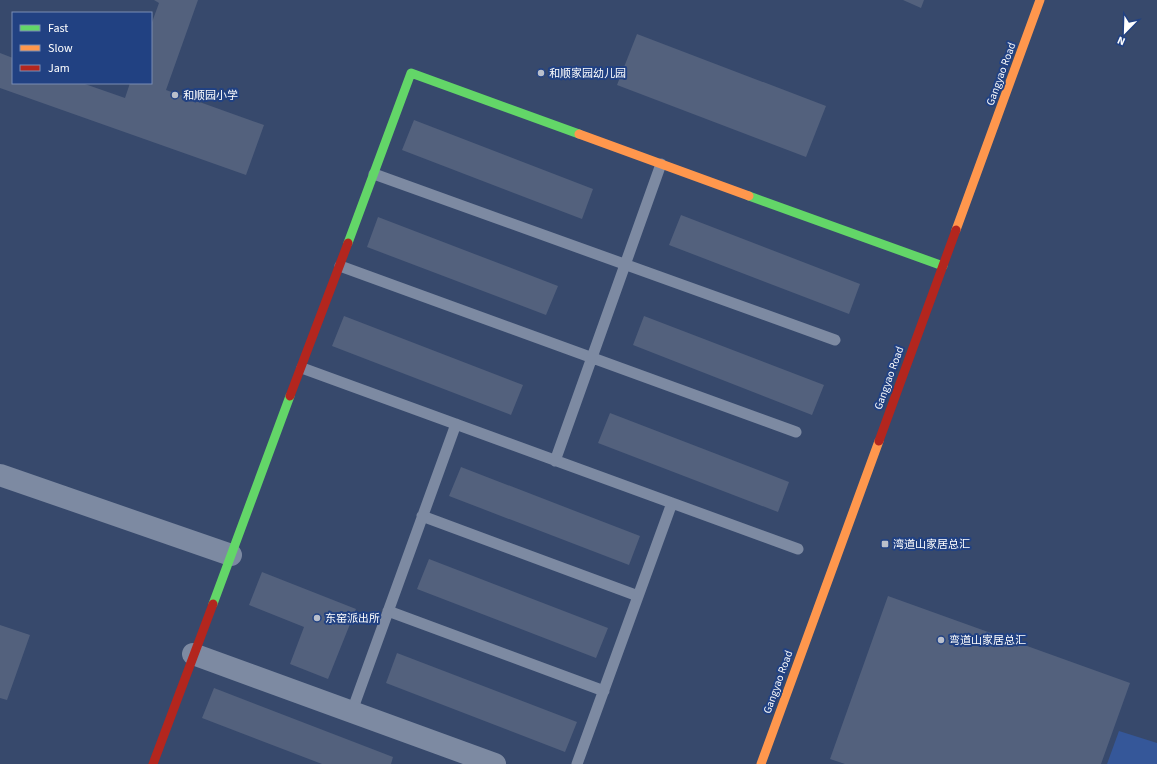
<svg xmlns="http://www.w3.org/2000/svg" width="1157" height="764" viewBox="0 0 1157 764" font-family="'Source Sans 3','Noto Sans SC',sans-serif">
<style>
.green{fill:#355799}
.building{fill:#53617d}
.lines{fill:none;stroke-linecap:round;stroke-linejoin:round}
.lane{stroke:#7d8aa2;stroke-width:11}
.street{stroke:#7d8aa2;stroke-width:22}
.fast{stroke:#63d668;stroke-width:9}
.slow{stroke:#ff974d;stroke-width:9}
.jam{stroke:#b3261e;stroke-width:9}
.poi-dot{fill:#b9bfcc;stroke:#214182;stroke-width:1.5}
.labels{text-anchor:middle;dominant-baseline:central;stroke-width:4;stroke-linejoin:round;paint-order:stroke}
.poi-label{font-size:11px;fill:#fff;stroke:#214182;text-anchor:start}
.street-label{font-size:11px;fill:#fff;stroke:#214182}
</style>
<rect width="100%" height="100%" fill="#37496c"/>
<path class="green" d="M 1119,731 L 1157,743 L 1157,764 L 1107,764 Z"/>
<path class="building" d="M 154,0 L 198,0 L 166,90 L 264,125 L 246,175 L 0,88 L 0,53 L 13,58 L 13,83 L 82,83 L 125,98 L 130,83 L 151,83 L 151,25 L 159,3 Z
M 903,0 L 924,0 L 921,8 Z
M 637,34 L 826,106 L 806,157 L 617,85 Z
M 414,120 L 593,189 L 582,219 L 402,150 Z
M 681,215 L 860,284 L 849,314 L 669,245 Z
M 378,217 L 558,286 L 546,315 L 367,247 Z
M 344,316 L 523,385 L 511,415 L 332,346 Z
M 644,316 L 824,385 L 812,415 L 633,345 Z
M 610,413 L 789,482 L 778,512 L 598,443 Z
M 461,467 L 640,536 L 629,565 L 449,496 Z
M 429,559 L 608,628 L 596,658 L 417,589 Z
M 262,572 L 356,609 L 328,679 L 290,664 L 304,627 L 249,605 Z
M 888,596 L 1130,683 L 1101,764 L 845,764 L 830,759 Z
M 0,625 L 30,635 L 7,700 L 0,698 Z
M 397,653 L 577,722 L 565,752 L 386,683 Z
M 214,688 L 393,757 L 391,764 L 322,764 L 202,718 Z"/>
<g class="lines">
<path class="lane" d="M 374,174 L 835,340
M 340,266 L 796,432
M 302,368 L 798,549
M 555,461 L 661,164
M 422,516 L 638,596
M 388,611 L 604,691
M 352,711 L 456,424
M 577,764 L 672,503"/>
<path class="street" d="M 0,475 L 231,555
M 193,654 L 495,764"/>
<path class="fast" d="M 749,196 L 943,266
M 348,243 L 411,73 L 579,134
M 213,604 L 290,396"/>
<path class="slow" d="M 579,134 L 749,196
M 956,230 L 1040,0
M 761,764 L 879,441"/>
<path class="jam" d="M 290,396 L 348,243
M 879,441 L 956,230
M 153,764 L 213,604"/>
</g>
<g class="poi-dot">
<circle cx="541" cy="73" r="4"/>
<circle cx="175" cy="95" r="4"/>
<rect x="881" y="540" width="8" height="8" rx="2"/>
<circle cx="317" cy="618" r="4"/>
<circle cx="941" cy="640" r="4"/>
</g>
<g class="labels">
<g class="poi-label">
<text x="549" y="73">和顺家园幼儿园</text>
<text x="183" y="95">和顺园小学</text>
<text x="893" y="544">湾道山家居总汇</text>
<text x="325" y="618">东窑派出所</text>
<text x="949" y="640">弯道山家居总汇</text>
</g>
<g class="street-label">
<text transform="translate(1001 74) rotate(-70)">Gangyao Road</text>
<text transform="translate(889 378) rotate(-70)">Gangyao Road</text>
<text transform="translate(778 682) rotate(-70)">Gangyao Road</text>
</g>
</g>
<rect x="12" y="12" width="140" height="72" fill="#214182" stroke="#7a8db4"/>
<rect x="20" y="25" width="20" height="6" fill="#63d668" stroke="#7a8db4"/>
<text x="48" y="32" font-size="12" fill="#ffffff">Fast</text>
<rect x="20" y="45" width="20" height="6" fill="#ff974d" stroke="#7a8db4"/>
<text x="48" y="52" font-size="12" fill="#ffffff">Slow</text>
<rect x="20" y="65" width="20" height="6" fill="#b3261e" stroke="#7a8db4"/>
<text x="48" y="72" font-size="12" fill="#ffffff">Jam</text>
<g transform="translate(1125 32) rotate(203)" stroke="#214182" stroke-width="3" paint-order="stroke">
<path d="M0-3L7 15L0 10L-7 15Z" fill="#ffffff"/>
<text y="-6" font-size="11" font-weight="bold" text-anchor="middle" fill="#ffffff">N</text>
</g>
</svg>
